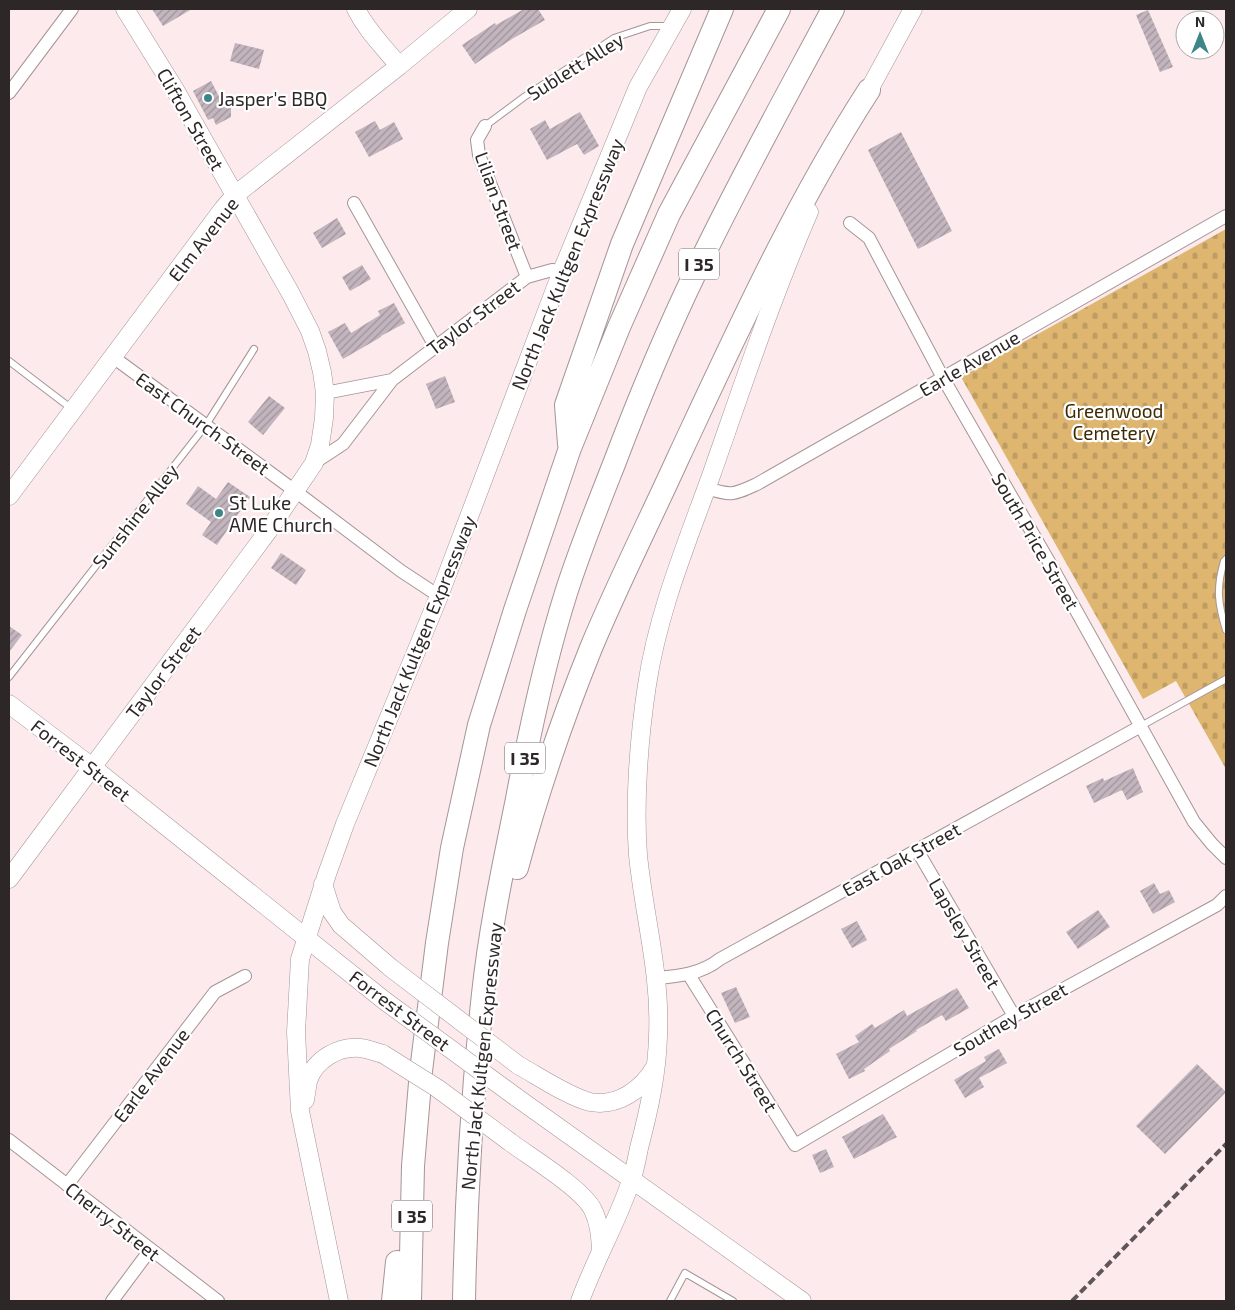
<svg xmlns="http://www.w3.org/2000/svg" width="1235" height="1310" viewBox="0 0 1235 1310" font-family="'Exo 2',sans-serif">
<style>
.cemetery{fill:url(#cemetery-stones)}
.building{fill:url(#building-hatch)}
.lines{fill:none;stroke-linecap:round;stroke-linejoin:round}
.lane-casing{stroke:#a59596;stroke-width:8}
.street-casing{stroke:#a59596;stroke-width:14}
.secondary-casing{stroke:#a59596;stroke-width:19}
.highway-casing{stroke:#a59596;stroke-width:24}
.lane{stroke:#fff;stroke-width:6}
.street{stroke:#fff;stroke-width:12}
.secondary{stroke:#fff;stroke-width:18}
.highway{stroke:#fff;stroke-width:22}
.rail{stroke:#5f5657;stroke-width:4;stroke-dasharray:8 4;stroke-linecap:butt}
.secondary-bridge-casing{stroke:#a59596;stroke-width:19;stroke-linecap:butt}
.secondary-bridge{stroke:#fff;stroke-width:18}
.poi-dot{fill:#3d8589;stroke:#fff;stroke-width:2}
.labels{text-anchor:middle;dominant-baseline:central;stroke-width:4.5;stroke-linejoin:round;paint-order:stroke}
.shield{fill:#fff;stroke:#6d6868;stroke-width:1}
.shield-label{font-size:18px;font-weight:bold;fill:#2e2728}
.street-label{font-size:19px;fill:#2e2728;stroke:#fff}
.poi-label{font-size:19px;fill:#2e2728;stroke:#fff;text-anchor:start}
.park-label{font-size:19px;fill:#3e2b04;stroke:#fff}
</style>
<defs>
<pattern id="cemetery-stones" width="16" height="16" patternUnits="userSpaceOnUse" patternTransform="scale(1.25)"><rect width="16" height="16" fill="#deb670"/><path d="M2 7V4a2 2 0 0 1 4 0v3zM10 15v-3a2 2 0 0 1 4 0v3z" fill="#bf9c61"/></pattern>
<pattern id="building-hatch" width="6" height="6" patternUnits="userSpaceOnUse" patternTransform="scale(1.25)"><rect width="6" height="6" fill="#c3b5be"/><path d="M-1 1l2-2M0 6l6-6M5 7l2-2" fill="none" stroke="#9f939a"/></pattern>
</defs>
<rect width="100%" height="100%" fill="#fceaec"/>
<path class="cemetery" d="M 1226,229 L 1226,769 L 1176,681 L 1143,699 L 961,377 Z"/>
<path class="building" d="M 152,9 L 192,9 L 163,26 Z
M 524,9 L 538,9 L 545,20 L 512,39 L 475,64 L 462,45 L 495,23 L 496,25 Z
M 1148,10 L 1173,67 L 1160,72 L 1136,15 Z
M 235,43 L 264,50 L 259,69 L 230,61 Z
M 211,81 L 223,104 L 231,105 L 231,117 L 216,125 L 213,118 L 208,120 L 193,91 Z
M 580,112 L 599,146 L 584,155 L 577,144 L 547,160 L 530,129 L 545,120 L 550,129 Z
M 375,121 L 380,130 L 394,122 L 403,139 L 369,157 L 355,132 Z
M 901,132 L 952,231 L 918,249 L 868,150 Z
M 337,218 L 346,234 L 322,248 L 313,233 Z
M 362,265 L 371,279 L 350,291 L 342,277 Z
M 394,303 L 405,323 L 381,336 L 381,337 L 343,359 L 328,332 L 345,323 L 351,333 L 380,315 L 378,311 Z
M 445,376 L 455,402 L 436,409 L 426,384 Z
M 269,396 L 285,408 L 263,435 L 248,422 Z
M 228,482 L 250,497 L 217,545 L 202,535 L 211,522 L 186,504 L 198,486 L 216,499 Z
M 281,553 L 306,570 L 296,585 L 271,568 Z
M 9,626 L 22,635 L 9,652 Z
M 1133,768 L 1143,792 L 1127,800 L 1122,790 L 1094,803 L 1086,786 L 1103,778 L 1104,781 Z
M 1154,883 L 1160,894 L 1169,890 L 1175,902 L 1153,914 L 1140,891 Z
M 1098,910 L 1110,927 L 1078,949 L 1066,932 Z
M 857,921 L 867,940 L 852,948 L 841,929 Z
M 736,987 L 750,1017 L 735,1023 L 721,993 Z
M 957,988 L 969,1008 L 946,1021 L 942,1015 L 916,1030 L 917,1031 L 889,1049 L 890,1051 L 864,1069 L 865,1071 L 849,1079 L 836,1054 L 859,1042 L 855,1036 L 872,1024 L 875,1028 L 904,1010 L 907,1016 Z
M 999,1049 L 1007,1063 L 979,1078 L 984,1087 L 965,1098 L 954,1080 L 986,1061 L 984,1057 Z
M 1197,1064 L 1226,1092 L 1165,1154 L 1136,1126 Z
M 883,1114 L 897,1137 L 854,1159 L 842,1137 Z
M 826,1149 L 834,1167 L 820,1173 L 812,1155 Z"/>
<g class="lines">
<g class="lane-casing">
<path id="lane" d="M 485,126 L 524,97 L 614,38 L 650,26 L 671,26
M 9,361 L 72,409
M 1226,559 L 1224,561 C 1216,588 1218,604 1226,630
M 9,677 L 206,425 L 254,349
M 1141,726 L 1226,679
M 670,1301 L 685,1273 L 733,1301"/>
</g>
<g class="street-casing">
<path id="street" d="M 9,93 L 72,9
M 485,126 L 477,140 L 479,155 L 527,277
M 354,203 L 435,346
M 850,223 L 869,238 L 943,378 L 1048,560 L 1194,822 L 1212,844 L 1226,858
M 113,357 L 295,491 L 401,571 L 439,596
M 325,393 L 392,380 L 527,277 L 552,270 L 562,271
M 314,463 L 343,444 L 392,380
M 706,488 C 732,496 733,495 757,484 L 1226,216
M 917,850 L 1014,1016
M 689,975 L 795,1145 L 1014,1016 L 1217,905 L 1226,896
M 657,978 C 680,976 701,974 720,959 L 1141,726
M 9,1140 L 218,1301
M 67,1185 L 215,992 L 245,976
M 112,1301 L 150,1250"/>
</g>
<g class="secondary-casing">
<path id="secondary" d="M 356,9 C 367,31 384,47 399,66
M 863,101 L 913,9
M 9,496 L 223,209 L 235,195 L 399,66 L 468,9
M 9,704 L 92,767 L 385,1001
M 9,879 L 268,531 L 314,463 L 320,445 L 324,418 L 325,393 L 322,372 L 317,351 L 310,331 L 291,294 L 174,88 L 125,9
M 323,884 L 332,912 L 341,925 L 391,968
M 518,1065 C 538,1076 569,1097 590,1102 C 617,1107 642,1090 655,1067
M 516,1097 L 802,1301
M 305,1100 C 306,1094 307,1087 308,1081 C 315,1059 339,1046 360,1048 C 368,1049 376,1052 383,1054
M 510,1142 C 530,1157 583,1189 593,1210 C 599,1222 600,1235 601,1248
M 339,1301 L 300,1111 L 296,1032 L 300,959 L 327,874 L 345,824 L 439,596 L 562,271 L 638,87 L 682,9
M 580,1301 C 595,1260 617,1222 631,1181 C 635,1170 637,1158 639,1148 C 649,1110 657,1074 658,1036 C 661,974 644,916 638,855 C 634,803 639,737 647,685 C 658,611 687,543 712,473 C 743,385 772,297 809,212"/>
</g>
<g class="highway-casing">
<path id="highway" d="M 569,444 L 566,405 L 622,244 L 722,9
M 517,868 C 537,793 562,720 591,648 C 618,583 650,520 679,456 C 737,332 794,206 869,90
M 393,1301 L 397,1262
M 410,1301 L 413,1166 L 421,1071 L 437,943 L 452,848 L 479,725 L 515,610 L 570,448 L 619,327 L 669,214 L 779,9
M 464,1301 C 466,1199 472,1096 483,994 C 490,928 504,863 517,799 C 530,729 545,660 566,593 C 580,549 597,507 614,464 C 639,398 666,333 697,269 C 739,181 787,95 833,9"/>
</g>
<use href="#lane" class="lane"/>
<use href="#street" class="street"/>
<use href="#secondary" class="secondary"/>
<use href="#highway" class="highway"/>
<path class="rail" d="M 1072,1301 L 1226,1144"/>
<g class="secondary-bridge-casing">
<path id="secondary-bridge" d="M 391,968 L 518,1065
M 385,1001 L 516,1097
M 383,1054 L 437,1088 L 510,1142"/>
</g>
<use href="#secondary-bridge" class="secondary-bridge"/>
</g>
<g class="poi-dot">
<circle cx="208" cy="98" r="5"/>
<circle cx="219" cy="513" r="5"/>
</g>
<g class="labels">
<g class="shield">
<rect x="679" y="248.5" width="40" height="31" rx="4"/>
<rect x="505" y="742.5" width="40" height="31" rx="4"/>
<rect x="392" y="1200.5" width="40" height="31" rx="4"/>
</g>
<g class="shield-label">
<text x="699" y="264">I 35</text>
<text x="525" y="758">I 35</text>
<text x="412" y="1216">I 35</text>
</g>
<g class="street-label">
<text transform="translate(575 66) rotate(-32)">Sublett Alley</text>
<text transform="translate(191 119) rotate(60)">Clifton Street</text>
<text transform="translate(499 201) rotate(70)">Lilian Street</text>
<text transform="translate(203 239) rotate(-52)">Elm Avenue</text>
<text transform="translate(567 264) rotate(-68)">North Jack Kultgen Expressway</text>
<text transform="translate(473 317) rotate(-37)">Taylor Street</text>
<text transform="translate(969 363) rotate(-30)">Earle Avenue</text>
<text transform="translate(203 423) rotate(36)">East Church Street</text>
<text transform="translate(135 516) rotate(-52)">Sunshine Alley</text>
<text transform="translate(1036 541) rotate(60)">South Price Street</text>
<text transform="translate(419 641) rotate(-68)">North Jack Kultgen Expressway</text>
<text transform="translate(163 672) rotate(-53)">Taylor Street</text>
<text transform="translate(81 760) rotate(38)">Forrest Street</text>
<text transform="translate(901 859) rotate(-29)">East Oak Street</text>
<text transform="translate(965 933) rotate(60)">Lapsley Street</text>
<text transform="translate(400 1010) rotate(37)">Forrest Street</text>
<text transform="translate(1010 1019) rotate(-30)">Southey Street</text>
<text transform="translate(481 1056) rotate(-84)">North Jack Kultgen Expressway</text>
<text transform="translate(742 1060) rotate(58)">Church Street</text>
<text transform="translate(151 1075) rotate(-53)">Earle Avenue</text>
<text transform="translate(113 1221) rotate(38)">Cherry Street</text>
</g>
<g class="poi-label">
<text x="218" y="98">Jasper's BBQ</text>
<text x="229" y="502">St Luke<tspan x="229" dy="22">AME Church</tspan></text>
</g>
<g class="park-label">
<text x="1114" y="410">Greenwood<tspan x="1114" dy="22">Cemetery</tspan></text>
</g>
</g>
<rect width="1235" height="1310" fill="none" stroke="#2e2728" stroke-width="20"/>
<g transform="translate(1200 35)"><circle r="24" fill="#ffffff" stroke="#aba9a9"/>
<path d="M0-4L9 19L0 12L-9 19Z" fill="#3d8589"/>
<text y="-8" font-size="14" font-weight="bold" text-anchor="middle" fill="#2e2728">N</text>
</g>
</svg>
